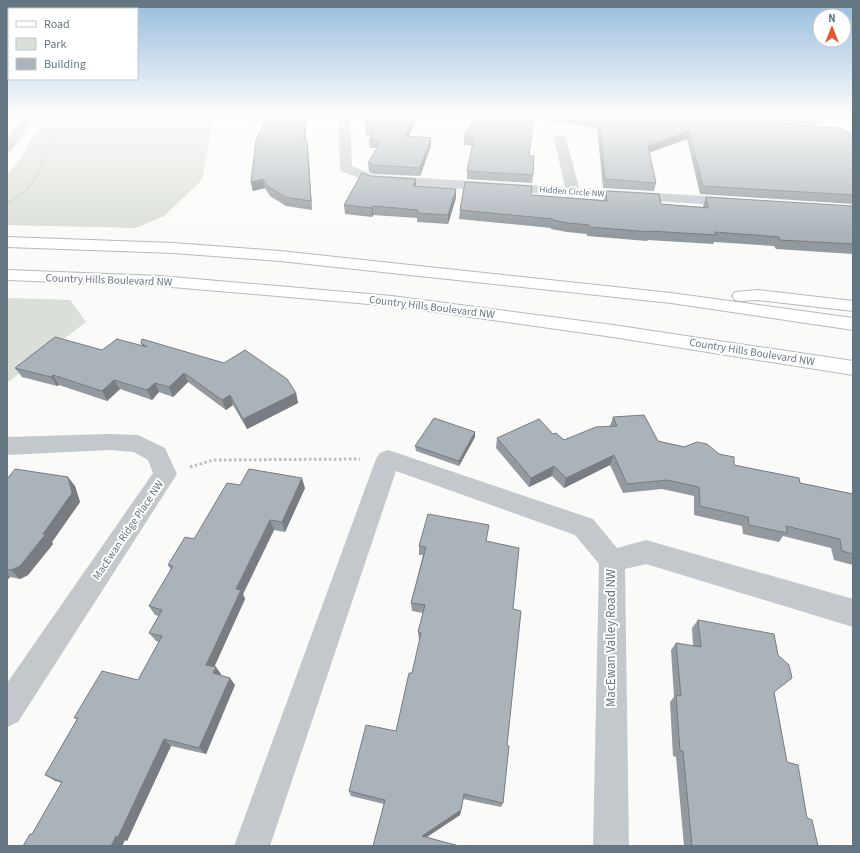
<svg xmlns="http://www.w3.org/2000/svg" width="860" height="853" viewBox="0 0 860 853" font-family="'Source Sans 3',sans-serif">
<style>
.green{fill:#dadfd7}
.lines{fill:none;stroke-linecap:round;stroke-linejoin:round}
.major-casing{stroke:#b5babe;stroke-width:2}
.path-far2{stroke:#bbbfc2;stroke-width:1.5;stroke-dasharray:1 1;stroke-linecap:butt}
.path-far1{stroke:#bbbfc2;stroke-width:2;stroke-dasharray:1.5 1.5;stroke-linecap:butt}
.path{stroke:#bbbfc2;stroke-width:3;stroke-dasharray:2.5 2.5;stroke-linecap:butt}
.minor{fill:#c3c8cc;fill-rule:evenodd}
.major{fill:#fff;fill-rule:evenodd}
.wall{fill:#929a9f}
.shaded-wall{fill:#777d82}
.building{fill:#aab3b9;stroke:#777d82}
.labels{text-anchor:middle;dominant-baseline:central;stroke-width:4;stroke-linejoin:round;paint-order:stroke}
.far-street-label{font-size:9px;fill:#657683;stroke:#fff}
.street-label{font-size:11px;fill:#657683;stroke:#fff}
.near-street-label{font-size:13px;fill:#657683;stroke:#fff}
</style>
<rect width="100%" height="100%" fill="#fafaf8"/>
<path class="green" d="M 45,116 L 214,116 L 202,180 L 164,216 L 136,228 L 7,225 L 7,175 L 21,158 Z
M 7,298 L 70,300 L 86,322 L 7,383 Z"/>
<g class="lines">
<g class="major-casing">
<path id="major" d="M 7,237 L 173,243 L 280,251 L 671,293 L 853,318 L 853,330 L 671,303 L 280,261 L 173,253 L 7,247 Z
M 7,270 L 160,276 L 392,296 L 613,325 L 853,361 L 853,375 L 613,337 L 392,306 L 160,286 L 7,280 Z
M 758,290 L 853,301 L 853,311 L 758,300 L 741,301 L 735,300 L 732,296 L 735,292 Z"/>
</g>
<path class="path-far2" d="M 10,202 L 25,191 L 37,176 L 64,116"/>
<path class="path-far1" d="M 7,204 L 11,201"/>
<path class="path" d="M 190,467 L 213,460 L 360,459"/>
<path class="minor" d="M 24,116 L 36,116 L 11,151 L 7,152 L 7,140 Z
M 338,116 L 350,116 L 352,166 L 373,175 L 565,187 L 554,138 L 556,135 L 564,135 L 566,138 L 579,188 L 734,198 L 739,199 L 741,202 L 739,205 L 734,206 L 371,183 L 341,171 L 340,168 Z
M 733,116 L 750,116 L 769,120 L 820,118 L 826,121 L 820,124 C 802,125 744,130 733,116 Z
M 110,434 L 138,435 L 165,448 L 177,474 L 18,722 L 7,727 L 7,683 L 153,473 L 148,460 L 134,452 L 110,450 L 7,455 L 7,437 Z
M 388,450 L 593,519 L 617,548 L 646,540 L 853,599 L 853,627 L 646,564 L 625,569 L 629,846 L 593,846 L 599,564 L 575,535 L 396,471 L 270,846 L 234,846 L 376,459 L 380,453 Z"/>
<use href="#major" class="major"/>
</g>
<path class="wall" d="M 252,116 L 306,116 L 306,141 L 308,149 L 312,210 L 286,206 L 270,196 L 265,188 L 253,191 L 251,182 L 265,121 L 253,121 Z
M 367,116 L 418,116 L 409,136 L 431,138 L 431,146 L 420,176 L 373,174 L 369,172 L 368,163 L 377,148 L 370,148 L 369,140 L 372,136 L 366,135 L 365,120 Z
M 475,116 L 728,116 L 746,121 L 853,135 L 853,204 L 700,194 L 687,139 L 649,152 L 656,183 L 654,191 L 603,188 L 597,128 L 534,118 L 529,156 L 533,175 L 532,183 L 467,179 L 467,171 L 472,146 L 464,145 L 464,137 Z
M 847,116 L 853,116 L 853,120 Z
M 370,176 L 416,186 L 456,198 L 448,224 L 417,222 L 417,218 L 373,215 L 372,217 L 345,214 L 344,205 Z
M 606,191 L 661,204 L 703,207 L 703,206 L 706,197 L 853,206 L 853,254 L 776,249 L 774,246 L 714,242 L 713,244 L 648,240 L 647,241 L 587,236 L 587,234 L 567,232 L 551,229 L 551,228 L 459,219 L 460,210 L 531,195 L 604,200 Z
M 141,343 L 296,393 L 298,403 L 247,429 L 233,405 L 226,410 L 188,382 L 173,397 L 159,392 L 152,400 L 120,389 L 107,401 L 59,385 L 57,386 L 22,377 L 15,368 L 102,350 L 142,346 Z
M 613,417 L 658,441 L 719,454 L 734,465 L 800,483 L 853,494 L 853,565 L 834,560 L 831,548 L 783,536 L 779,542 L 743,534 L 742,526 L 694,515 L 694,496 L 662,489 L 623,493 L 610,465 L 564,488 L 552,476 L 529,487 L 496,448 L 497,438 L 553,434 L 564,440 L 610,426 Z
M 475,432 L 475,437 L 459,466 L 416,451 L 415,446 Z
M 7,479 L 75,486 L 80,502 L 52,542 L 53,544 L 28,575 L 20,579 L 10,577 L 7,580 Z
M 240,485 L 305,488 L 285,532 L 274,530 L 243,594 L 245,599 L 214,667 L 221,674 L 221,675 L 235,685 L 206,754 L 171,746 L 127,841 L 125,840 L 122,846 L 23,846 L 32,834 L 62,783 L 55,781 L 45,775 L 77,719 L 74,718 L 138,680 L 159,642 L 156,641 L 149,633 L 159,616 L 155,615 L 149,606 L 171,570 L 168,565 L 194,539 Z
M 487,541 L 513,609 L 507,746 L 503,803 L 501,807 L 463,799 L 460,815 L 427,837 L 373,846 L 384,804 L 351,796 L 349,791 L 396,731 L 412,673 L 420,640 L 419,640 L 418,632 L 423,613 L 412,611 L 411,603 L 423,555 L 419,555 L 419,546 Z
M 698,620 L 774,692 L 787,762 L 818,846 L 684,846 L 676,757 L 673,756 L 670,702 L 674,697 L 671,650 L 676,643 L 693,646 L 692,628 Z"/>
<path class="shaded-wall" d="M 305,116 L 306,116 L 306,126 L 305,150 L 304,141 Z
M 414,116 L 418,116 L 405,144 L 405,136 Z
M 689,131 L 687,139 L 646,154 L 648,146 Z
M 431,138 L 431,146 L 420,176 L 420,168 Z
M 307,141 L 308,149 L 312,210 L 311,201 Z
M 263,179 L 265,188 L 253,191 L 251,182 Z
M 416,179 L 416,187 L 413,186 Z
M 456,189 L 456,198 L 448,224 L 448,215 Z
M 373,206 L 373,215 L 372,217 L 372,208 Z
M 184,373 L 188,382 L 173,397 L 169,387 Z
M 53,375 L 59,385 L 57,386 L 51,377 Z
M 114,380 L 120,389 L 107,401 L 102,391 Z
M 155,383 L 159,392 L 152,400 L 147,390 Z
M 296,393 L 298,403 L 247,429 L 243,419 Z
M 230,395 L 233,405 L 226,410 L 222,400 Z
M 475,432 L 475,437 L 459,466 L 459,461 Z
M 614,455 L 610,465 L 564,488 L 566,478 Z
M 554,466 L 552,476 L 529,487 L 531,478 Z
M 68,477 L 75,486 L 80,502 L 52,542 L 53,544 L 28,575 L 20,579 L 11,570 L 43,534 Z
M 302,478 L 305,488 L 285,532 L 282,522 Z
M 270,520 L 274,530 L 243,594 L 245,599 L 212,672 L 206,665 L 236,589 Z
M 7,574 L 10,577 L 7,580 Z
M 216,667 L 221,674 L 218,680 L 213,673 Z
M 230,678 L 235,685 L 206,754 L 199,748 Z
M 164,739 L 171,746 L 127,841 L 118,837 Z
M 461,810 L 460,815 L 422,840 L 422,836 Z
M 116,836 L 125,840 L 122,846 L 111,846 Z"/>
<path class="building" d="M 268,116 L 305,116 L 304,141 L 307,141 L 311,201 L 285,197 L 269,187 L 263,179 L 251,182 L 256,140 Z
M 367,116 L 414,116 L 405,136 L 431,138 L 420,168 L 373,165 L 368,163 L 381,141 L 369,140 L 374,132 L 372,132 L 374,128 L 365,127 L 370,120 L 365,120 Z
M 475,116 L 534,116 L 529,156 L 534,156 L 533,175 L 467,171 L 474,138 L 464,137 Z
M 571,116 L 728,116 L 746,121 L 840,128 L 853,135 L 853,195 L 703,186 L 689,131 L 648,146 L 656,183 L 605,179 L 599,120 Z
M 362,173 L 370,176 L 416,179 L 413,186 L 456,189 L 448,215 L 417,213 L 418,210 L 373,206 L 372,208 L 344,205 Z
M 465,182 L 532,186 L 531,195 L 607,201 L 606,191 L 659,194 L 661,204 L 708,208 L 706,197 L 853,206 L 853,244 L 780,240 L 779,237 L 715,232 L 716,235 L 649,231 L 650,232 L 589,227 L 589,225 L 568,223 L 553,220 L 553,219 L 460,210 Z
M 55,337 L 102,350 L 117,339 L 147,347 L 141,343 L 142,339 L 224,363 L 245,350 L 287,379 L 296,393 L 243,419 L 230,395 L 222,400 L 184,373 L 169,387 L 155,383 L 147,390 L 114,380 L 102,391 L 53,375 L 51,377 L 15,368 Z
M 644,415 L 658,441 L 684,447 L 697,442 L 707,444 L 719,454 L 734,457 L 734,465 L 799,478 L 800,483 L 853,494 L 853,554 L 842,551 L 840,539 L 786,526 L 787,533 L 749,525 L 748,517 L 700,506 L 699,487 L 667,480 L 627,484 L 614,455 L 566,478 L 554,466 L 531,478 L 497,438 L 539,419 L 553,434 L 556,433 L 564,440 L 596,427 L 617,426 L 613,417 Z
M 434,418 L 475,432 L 459,461 L 415,446 Z
M 15,469 L 68,477 L 72,493 L 43,534 L 45,535 L 20,566 L 11,570 L 7,569 L 7,479 Z
M 249,469 L 302,478 L 282,522 L 270,520 L 236,589 L 241,590 L 206,665 L 216,667 L 213,673 L 230,678 L 199,748 L 164,739 L 118,837 L 116,836 L 111,846 L 23,846 L 30,834 L 32,834 L 62,782 L 45,775 L 78,718 L 74,718 L 102,671 L 138,680 L 162,636 L 149,633 L 162,610 L 149,606 L 173,566 L 168,565 L 185,537 L 194,539 L 227,483 L 240,485 Z
M 428,514 L 489,525 L 486,541 L 519,548 L 513,609 L 521,611 L 507,746 L 509,746 L 503,803 L 464,794 L 461,810 L 422,836 L 459,846 L 373,846 L 385,800 L 349,791 L 366,725 L 396,731 L 409,673 L 412,673 L 421,633 L 418,632 L 425,605 L 411,603 L 426,547 L 419,546 Z
M 698,620 L 774,634 L 778,655 L 789,665 L 792,678 L 774,692 L 787,762 L 798,765 L 807,818 L 812,820 L 818,846 L 692,846 L 683,751 L 680,751 L 676,695 L 681,696 L 676,643 L 701,647 Z"/>
<linearGradient id="sky" x2="0" y2="1"><stop stop-color="#96bcdc"/><stop offset="0.49" stop-color="#fdfdfc"/><stop offset="1" stop-color="#fdfdfc" stop-opacity="0"/></linearGradient>
<rect width="860" height="235" fill="url(#sky)"/>
<g class="labels">
<g class="far-street-label">
<text transform="translate(572 192) rotate(4)">Hidden Circle NW</text>
</g>
<g class="street-label">
<text transform="translate(109 280) rotate(2)">Country Hills Boulevard NW</text>
<text transform="translate(432 307) rotate(7)">Country Hills Boulevard NW</text>
<text transform="translate(752 352) rotate(9)">Country Hills Boulevard NW</text>
<text transform="translate(128 530) rotate(-56)">MacEwan Ridge Place NW</text>
</g>
<g class="near-street-label">
<text transform="translate(611 638) rotate(-90)">MacEwan Valley Road NW</text>
</g>
</g>
<rect width="860" height="853" fill="none" stroke="#657683" stroke-width="16"/>
<rect x="8" y="8" width="130" height="72" fill="#ffffff" stroke="#c1c8cd"/>
<rect x="16" y="21" width="20" height="6" fill="#ffffff" stroke="#c1c8cd"/>
<text x="44" y="28" font-size="12" fill="#657683">Road</text>
<rect x="16" y="38" width="20" height="12" fill="#dadfd7" stroke="#c1c8cd"/>
<text x="44" y="48" font-size="12" fill="#657683">Park</text>
<rect x="16" y="58" width="20" height="12" fill="#aab3b9" stroke="#c1c8cd"/>
<text x="44" y="68" font-size="12" fill="#657683">Building</text>
<g transform="translate(832 28)"><circle r="19" fill="#ffffff" stroke="#c1c8cd"/>
<path d="M0-3L7 15L0 10L-7 15Z" fill="#e4572e"/>
<text y="-6" font-size="11" font-weight="bold" text-anchor="middle" fill="#657683">N</text>
</g>
</svg>
